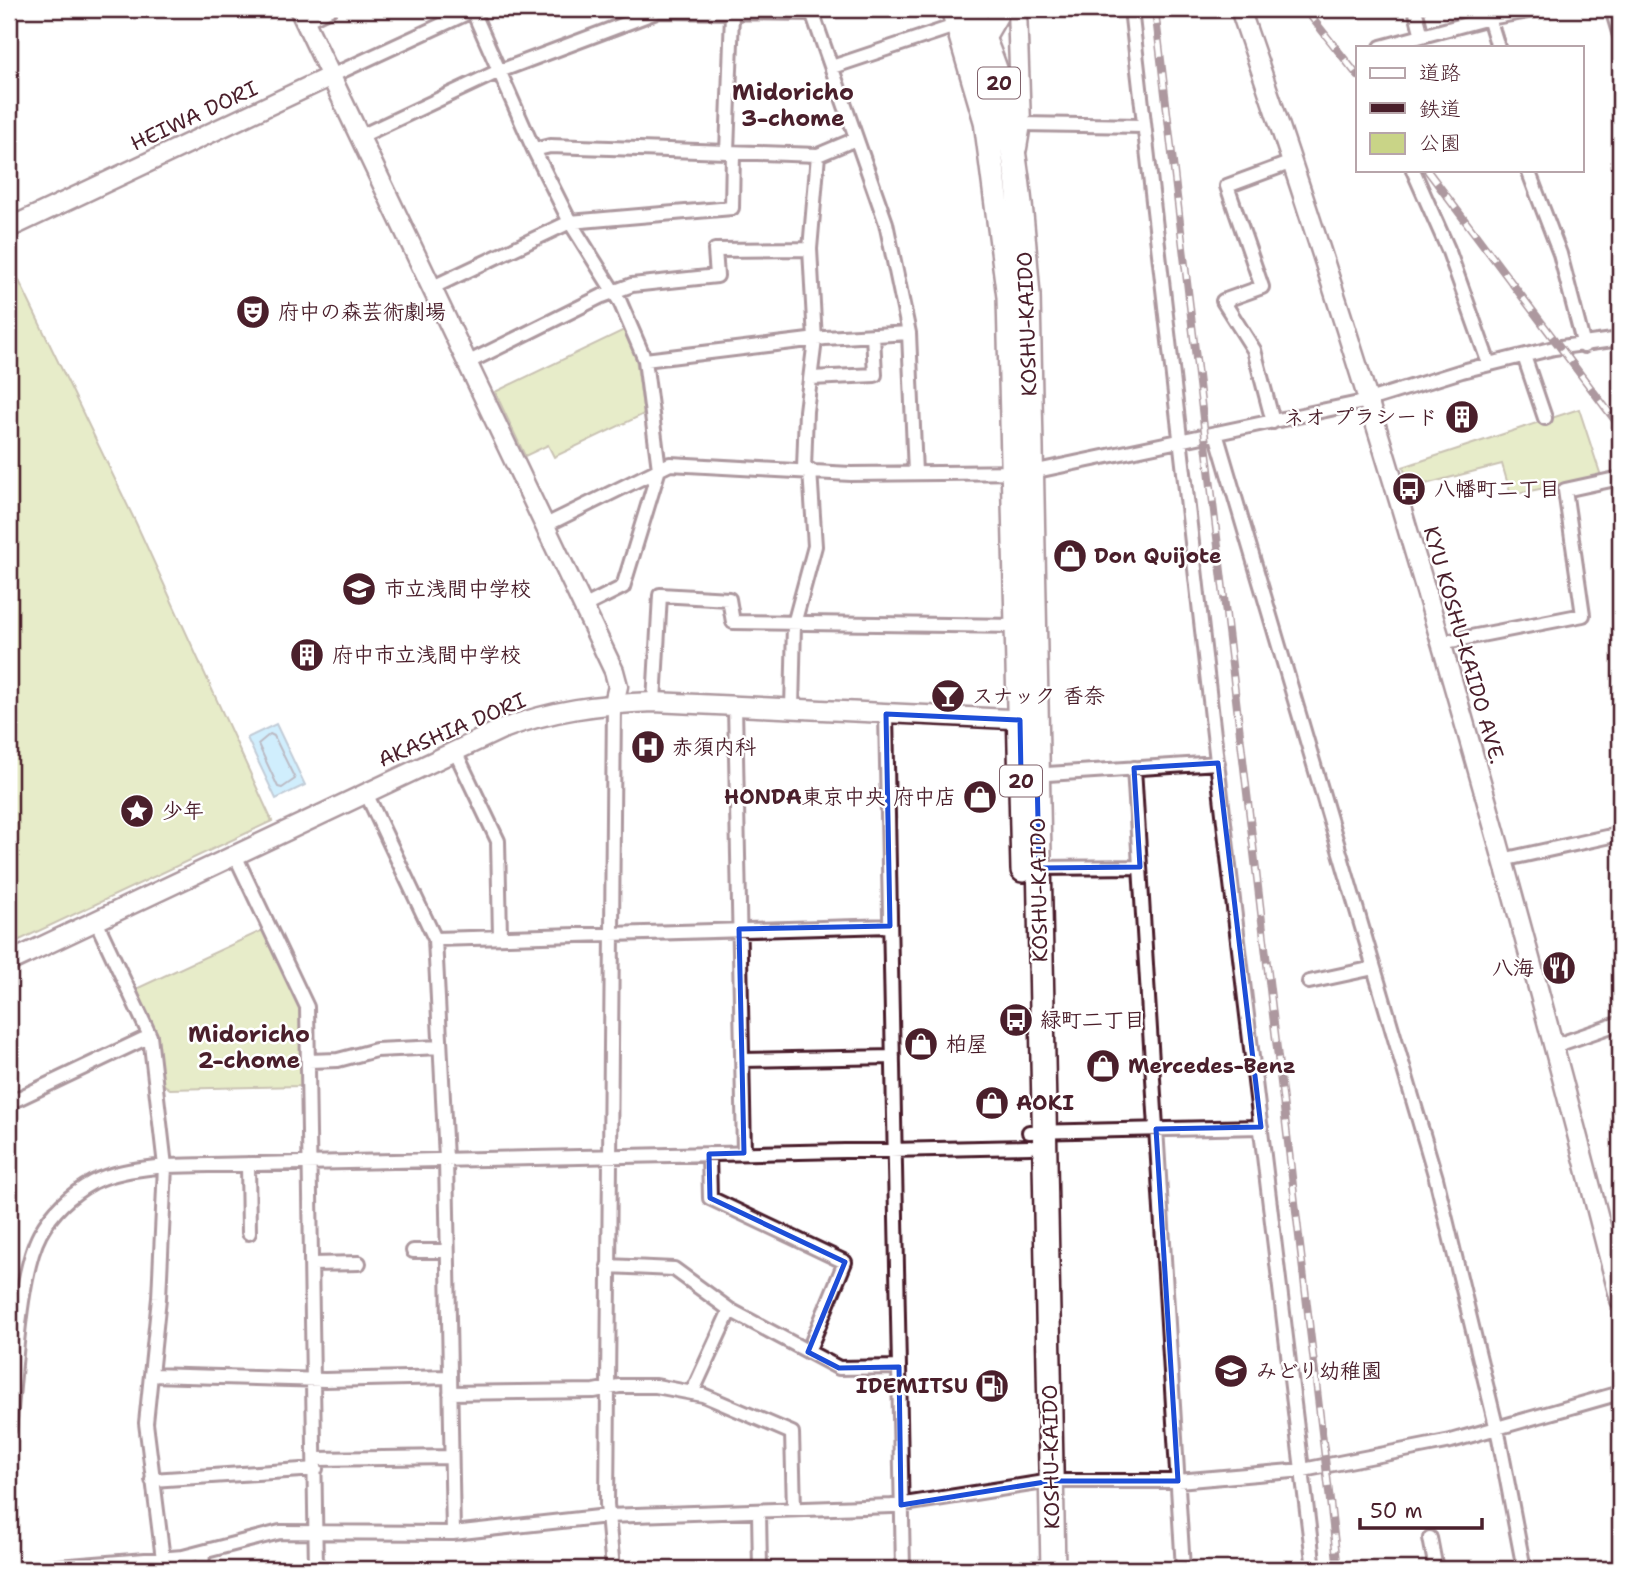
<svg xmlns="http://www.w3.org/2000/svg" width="1629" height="1578" viewBox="0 0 1629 1578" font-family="'Shantell Sans','Klee One',sans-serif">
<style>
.green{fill:#c9d487;stroke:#8a7a59;stroke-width:2}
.water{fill:#98d9fa;stroke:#798fa7;stroke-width:2}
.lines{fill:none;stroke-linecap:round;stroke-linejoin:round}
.shore{stroke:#69697e;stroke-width:2}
.street-casing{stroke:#4a1f2b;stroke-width:18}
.secondary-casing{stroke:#4a1f2b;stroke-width:23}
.highway-casing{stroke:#4a1f2b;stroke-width:28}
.street{stroke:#fff;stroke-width:12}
.secondary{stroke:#fff;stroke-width:18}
.highway{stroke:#fff;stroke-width:23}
.rail-casing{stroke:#4a1f2b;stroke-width:8}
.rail{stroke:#fff;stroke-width:5;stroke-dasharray:16;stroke-linecap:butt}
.marked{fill:none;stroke:#1d4ed8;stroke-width:5;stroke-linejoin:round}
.labels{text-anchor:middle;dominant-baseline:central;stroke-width:5;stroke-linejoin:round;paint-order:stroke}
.shield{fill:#fff;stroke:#80626b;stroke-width:2}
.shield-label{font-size:19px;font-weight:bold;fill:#4a1f2b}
.street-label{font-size:21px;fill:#4a1f2b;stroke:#fff}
.poi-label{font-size:21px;font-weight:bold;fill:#4a1f2b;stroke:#fff;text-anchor:start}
.neighbourhood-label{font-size:23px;font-weight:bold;fill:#4a1f2b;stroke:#fff}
</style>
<rect width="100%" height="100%" fill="#fff"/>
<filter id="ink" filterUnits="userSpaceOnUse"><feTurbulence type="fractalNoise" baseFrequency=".0143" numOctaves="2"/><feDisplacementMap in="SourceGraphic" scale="14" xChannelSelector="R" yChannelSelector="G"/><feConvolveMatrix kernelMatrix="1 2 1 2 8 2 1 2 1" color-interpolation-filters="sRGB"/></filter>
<g filter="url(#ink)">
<path class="green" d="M 9,260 L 136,523 L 272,821 L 9,945 Z
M 624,330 L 636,358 L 644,414 L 554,457 L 548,445 L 525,456 L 495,392 Z
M 1579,409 L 1601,476 L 1511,495 L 1502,464 L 1410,488 L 1403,467 Z
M 263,930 L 300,1008 L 301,1086 L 170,1089 L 163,1084 L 156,1034 L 136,989 Z"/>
<path class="water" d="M 276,724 L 305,785 L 276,799 L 247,738 Z"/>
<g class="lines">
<path class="shore" d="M 270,734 L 274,736 L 295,779 L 282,788 L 278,787 L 258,744 Z"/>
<g class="street-casing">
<path id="street" d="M 472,9 L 534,150 L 570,222 L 620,302 L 645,360 L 659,469 L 623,587 L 583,607
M 811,9 L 886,223 L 909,333 L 915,473
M 1131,9 L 1230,875 L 1314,1569
M 1415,9 L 1422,36
M 1612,9 L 1620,36
M 1489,18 L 1498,47
M 305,21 L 330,9
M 1381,47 L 1489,18 L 1540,9
M 832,67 L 958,25
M 331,76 L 476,9
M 1021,124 L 1143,126
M 359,137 L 497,72 L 659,11 L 813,13
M 534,150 L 550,146 L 818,155 L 856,139
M 727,152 L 732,14
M 1413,170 L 1448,249 L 1489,364
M 1528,170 L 1560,254 L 1584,346
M 431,288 L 570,222 L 732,208 L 733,152
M 1524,356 L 1545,418
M 645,360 L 825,338 L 909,333
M 467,363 L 602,296 L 632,285 L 717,276 L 715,250 L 810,249
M 811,378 L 875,375 L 873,335
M 1273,422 L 1254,350 L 1223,301 L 1262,287 L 1227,186 L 1292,162
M 1216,433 L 1436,1178 L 1499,1438 L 1524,1569
M 804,469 L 806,411 L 815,340 L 810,249 L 818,155
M 544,526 L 670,464 L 851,474 L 1032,472 L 1359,403 L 1462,371 L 1554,348 L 1620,339
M 1440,643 L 1583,615 L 1565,490 L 1620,478
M 654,702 L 660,595 L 729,599 L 733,622 L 1017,626
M 735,706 L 744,1153
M 792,709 L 794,624 L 815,546 L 810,470
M 886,714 L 903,1569
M 455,751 L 498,841 L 500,936
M 1134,768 L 1183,1569
M 1032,775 L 1218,763
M 366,793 L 435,939 L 446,1159 L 453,1533
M 235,855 L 307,1007 L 316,1569
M 1502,860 L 1620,834
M 1039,868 L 1140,867
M 96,921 L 150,1036 L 165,1166 L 159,1298 L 146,1423 L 163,1559
M 435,939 L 890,926
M 1309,982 L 1374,968
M 1554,1046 L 1620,1023
M 742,1060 L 893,1057
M 308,1061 L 338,1060 L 376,1050 L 440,1047
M 9,1100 L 13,1101 L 150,1036
M 1029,1132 L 1261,1127
M 709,1154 L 710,1198 L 845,1262 L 808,1352
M 248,1164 L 249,1233
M 413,1251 L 447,1251
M 312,1264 L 359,1263
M 608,1266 L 674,1269 L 730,1310 L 839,1368 L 899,1367
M 151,1375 L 325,1380 L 449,1377
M 450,1393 L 594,1391 L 619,1386 L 656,1386 L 703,1395 L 792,1433 L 794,1509
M 692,1393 L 730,1310
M 9,1429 C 15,1379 18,1275 40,1234 C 52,1212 71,1194 93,1182 C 115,1171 141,1169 165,1166 L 1030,1147
M 316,1459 L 451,1457
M 152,1480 L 316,1469
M 759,1511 L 760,1569
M 1430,1538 L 1436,1569
M 32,1569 L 183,1557 L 280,1532 L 453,1533 L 607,1516 L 892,1506 L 1051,1481 L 1178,1481 L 1303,1470 L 1451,1441 L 1620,1393
M 202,1569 L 203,1552
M 613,1569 L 607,1504 L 614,703"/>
</g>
<g class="secondary-casing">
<path id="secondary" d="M 299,9 L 614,671 L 618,686 L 614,703
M 1240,9 C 1387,433 1509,866 1620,1300
M 980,47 L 1002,9
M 1017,148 L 1021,124 L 1017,9
M 9,228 L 331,76
M 9,962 L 500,730 C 551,710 600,704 654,702 L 1031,720"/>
</g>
<g class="highway-casing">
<path id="highway" d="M 953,9 L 986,121 L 1009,297 L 1023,870
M 972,9 C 979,31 990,52 997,75 C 1017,146 1022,221 1028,295 L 1053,1569"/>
</g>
<use href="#street" class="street"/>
<use href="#secondary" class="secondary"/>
<use href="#highway" class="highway"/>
<g class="rail-casing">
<path id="rail" d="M 1155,9 L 1338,1569
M 1305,9 L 1358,76
M 1427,170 L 1620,427"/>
</g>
<use href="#rail" class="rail"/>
</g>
</g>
<path d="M0 0H1629V1578H0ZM 886,714 L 1020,720 L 1021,775 L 1037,774 L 1039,868 L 1140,867 L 1134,768 L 1218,763 L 1261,1127 L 1156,1129 L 1178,1481 L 1051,1481 L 901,1505 L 899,1367 L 839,1368 L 808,1352 L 845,1262 L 710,1198 L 709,1154 L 744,1153 L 739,929 L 890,926 Z" fill="#fff" fill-opacity=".55" fill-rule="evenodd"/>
<path class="marked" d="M 886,714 L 1020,720 L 1021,775 L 1037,774 L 1039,868 L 1140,867 L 1134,768 L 1218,763 L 1261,1127 L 1156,1129 L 1178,1481 L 1051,1481 L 901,1505 L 899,1367 L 839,1368 L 808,1352 L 845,1262 L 710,1198 L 709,1154 L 744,1153 L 739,929 L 890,926 Z"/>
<defs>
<g id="theatre-disc" transform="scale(1.75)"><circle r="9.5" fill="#4a1f2b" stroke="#fff"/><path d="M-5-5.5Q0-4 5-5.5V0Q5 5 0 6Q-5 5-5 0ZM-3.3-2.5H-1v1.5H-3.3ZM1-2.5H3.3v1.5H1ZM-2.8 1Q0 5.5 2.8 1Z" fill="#fff"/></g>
<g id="building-disc" transform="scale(1.75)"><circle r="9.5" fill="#4a1f2b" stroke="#fff"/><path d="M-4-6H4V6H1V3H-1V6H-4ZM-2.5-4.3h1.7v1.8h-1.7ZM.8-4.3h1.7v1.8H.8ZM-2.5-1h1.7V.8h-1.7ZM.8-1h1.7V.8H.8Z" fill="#fff"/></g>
<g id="bus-disc" transform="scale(1.75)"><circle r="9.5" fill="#4a1f2b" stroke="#fff"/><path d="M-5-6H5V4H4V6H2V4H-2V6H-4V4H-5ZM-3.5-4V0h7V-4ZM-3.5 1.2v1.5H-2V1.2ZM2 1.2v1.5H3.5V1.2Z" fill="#fff"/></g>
<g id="shop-disc" transform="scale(1.75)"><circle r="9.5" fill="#4a1f2b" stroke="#fff"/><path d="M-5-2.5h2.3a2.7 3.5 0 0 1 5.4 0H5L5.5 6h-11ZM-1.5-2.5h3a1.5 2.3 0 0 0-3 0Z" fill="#fff"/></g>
<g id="school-disc" transform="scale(1.75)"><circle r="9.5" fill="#4a1f2b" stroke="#fff"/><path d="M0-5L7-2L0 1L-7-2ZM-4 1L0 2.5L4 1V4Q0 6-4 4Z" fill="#fff"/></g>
<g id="bar-disc" transform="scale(1.75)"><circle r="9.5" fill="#4a1f2b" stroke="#fff"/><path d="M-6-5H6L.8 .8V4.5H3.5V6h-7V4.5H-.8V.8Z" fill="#fff"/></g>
<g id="hospital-disc" transform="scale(1.75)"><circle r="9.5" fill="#4a1f2b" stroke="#fff"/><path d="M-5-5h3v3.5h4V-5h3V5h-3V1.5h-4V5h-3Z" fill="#fff"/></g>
<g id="sight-disc" transform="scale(1.75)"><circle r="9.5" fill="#4a1f2b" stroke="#fff"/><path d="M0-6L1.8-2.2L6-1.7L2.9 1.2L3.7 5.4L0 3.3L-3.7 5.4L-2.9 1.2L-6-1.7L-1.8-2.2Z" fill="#fff"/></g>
<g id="restaurant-disc" transform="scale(1.75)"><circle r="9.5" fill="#4a1f2b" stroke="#fff"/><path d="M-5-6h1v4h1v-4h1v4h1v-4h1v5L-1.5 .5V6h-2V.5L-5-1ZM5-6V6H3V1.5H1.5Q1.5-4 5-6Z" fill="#fff"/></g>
<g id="fuel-disc" transform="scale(1.75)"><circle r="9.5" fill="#4a1f2b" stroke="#fff"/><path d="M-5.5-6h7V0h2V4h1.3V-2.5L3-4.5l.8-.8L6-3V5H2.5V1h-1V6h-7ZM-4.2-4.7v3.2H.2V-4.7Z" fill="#fff"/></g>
</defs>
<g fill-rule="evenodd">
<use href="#theatre-disc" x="253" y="312"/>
<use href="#building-disc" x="1462" y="417"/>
<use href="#bus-disc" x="1409" y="489"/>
<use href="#shop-disc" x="1070" y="556"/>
<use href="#school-disc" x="359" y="589"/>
<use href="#building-disc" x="307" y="655"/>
<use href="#bar-disc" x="948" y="696"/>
<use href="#hospital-disc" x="648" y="747"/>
<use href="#shop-disc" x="980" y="797"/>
<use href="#sight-disc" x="137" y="811"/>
<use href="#restaurant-disc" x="1559" y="968"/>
<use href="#bus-disc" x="1016" y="1020"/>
<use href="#shop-disc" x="921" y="1044"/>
<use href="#shop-disc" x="1103" y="1066"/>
<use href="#shop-disc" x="992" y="1103"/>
<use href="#school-disc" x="1231" y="1371"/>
<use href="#fuel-disc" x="992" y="1386"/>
</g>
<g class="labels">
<g class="shield">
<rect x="978" y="67.5" width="42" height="31" rx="5"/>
<rect x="1000" y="765.5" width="42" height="31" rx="5"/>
</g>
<g class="shield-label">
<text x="999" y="83">20</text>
<text x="1021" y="781">20</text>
</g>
<g class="street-label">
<text transform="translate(194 116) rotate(-25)">HEIWA DORI</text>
<text transform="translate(1027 324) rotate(-92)">KOSHU-KAIDO</text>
<text transform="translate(1464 645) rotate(74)">KYU KOSHU-KAIDO AVE.</text>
<text transform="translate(452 730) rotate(-23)">AKASHIA DORI</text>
<text transform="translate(1039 890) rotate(-91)">KOSHU-KAIDO</text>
<text transform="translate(1051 1457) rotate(-91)">KOSHU-KAIDO</text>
</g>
<g class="poi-label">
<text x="278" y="312">府中の森芸術劇場</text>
<text x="1438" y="417" text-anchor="end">ネオ プラシード</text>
<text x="1434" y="489">八幡町二丁目</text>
<text x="1094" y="556">Don Quijote</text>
<text x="384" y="589">市立浅間中学校</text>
<text x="332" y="655">府中市立浅間中学校</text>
<text x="972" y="696">スナック 香奈</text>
<text x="672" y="747">赤須内科</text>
<text x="956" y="797" text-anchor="end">HONDA東京中央 府中店</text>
<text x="162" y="811">少年</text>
<text x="1534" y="968" text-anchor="end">八海</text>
<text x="1040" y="1020">緑町二丁目</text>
<text x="946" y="1044">柏屋</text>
<text x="1128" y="1066">Mercedes-Benz</text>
<text x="1016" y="1103">AOKI</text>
<text x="1256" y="1371">みどり幼稚園</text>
<text x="968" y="1386" text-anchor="end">IDEMITSU</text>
</g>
<g class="neighbourhood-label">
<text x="793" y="92">Midoricho<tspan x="793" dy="26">3-chome</tspan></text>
<text x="249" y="1034">Midoricho<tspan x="249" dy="26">2-chome</tspan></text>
</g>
</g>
<rect width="1629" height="1578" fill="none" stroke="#fff" stroke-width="35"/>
<rect x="18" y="18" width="1594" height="1543" fill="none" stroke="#4a1f2b" stroke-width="2.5" filter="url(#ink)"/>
<rect x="1356" y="46" width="228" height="126" fill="#ffffff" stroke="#b7a5aa" stroke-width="2"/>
<rect x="1370" y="68" width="35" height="10" fill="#ffffff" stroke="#b7a5aa" stroke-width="2"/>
<text x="1419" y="80" font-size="21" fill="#4a1f2b">道路</text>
<rect x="1370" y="103" width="35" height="10" fill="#4a1f2b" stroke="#b7a5aa" stroke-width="2"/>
<text x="1419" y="116" font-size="21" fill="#4a1f2b">鉄道</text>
<rect x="1370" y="133" width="35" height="21" fill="#c9d487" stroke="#b7a5aa" stroke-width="2"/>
<text x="1419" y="150" font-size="21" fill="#4a1f2b">公園</text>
<path d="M1360 1518v10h122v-10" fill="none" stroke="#4a1f2b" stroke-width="3.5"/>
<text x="1370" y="1518" font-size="21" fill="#4a1f2b" stroke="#ffffff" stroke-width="5" paint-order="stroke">50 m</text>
</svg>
